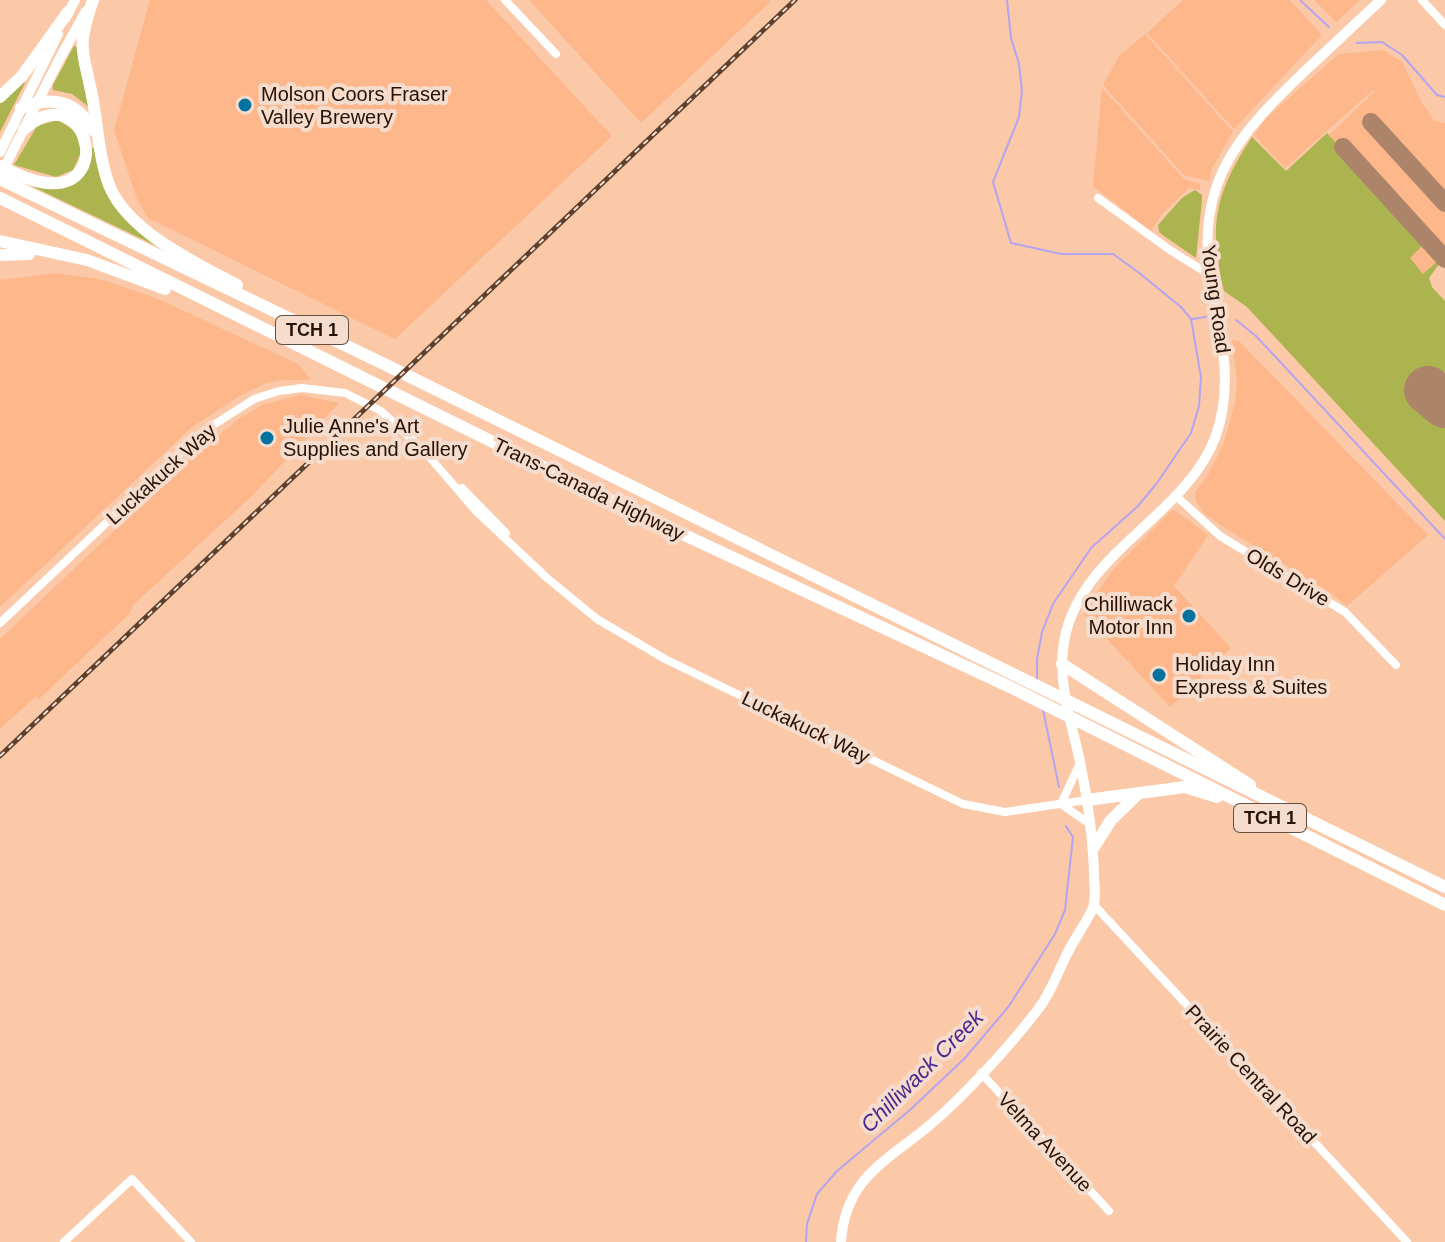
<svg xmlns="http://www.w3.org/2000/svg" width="1445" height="1242" viewBox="0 0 1445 1242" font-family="Helvetica,sans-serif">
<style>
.built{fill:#fdb78b}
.green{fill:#acb44f}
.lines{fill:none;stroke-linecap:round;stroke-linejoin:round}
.stream{stroke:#b5a5f1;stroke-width:2}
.taxiway{stroke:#ac846a;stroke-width:18}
.runway{stroke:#ac846a;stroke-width:48}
.minor{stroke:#fff;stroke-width:8}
.major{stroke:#fff;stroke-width:10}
.highway{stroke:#fff;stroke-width:12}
.rail-casing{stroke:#5e402d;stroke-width:5}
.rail{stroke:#f6dccc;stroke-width:2;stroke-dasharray:6;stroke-linecap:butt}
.poi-dot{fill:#01739e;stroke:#f6dccc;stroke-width:3}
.labels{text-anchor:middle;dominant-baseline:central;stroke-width:8;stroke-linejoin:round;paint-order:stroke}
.shield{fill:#f6dccc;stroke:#664f3f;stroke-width:2}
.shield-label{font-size:18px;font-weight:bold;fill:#281203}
.poi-label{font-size:20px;fill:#281203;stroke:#f6dccc;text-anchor:start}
.street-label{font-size:20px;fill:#281203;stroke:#f6dccc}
.water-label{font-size:22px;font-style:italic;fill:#4c2792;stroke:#f6dccc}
</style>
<rect width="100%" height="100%" fill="#fbc8a8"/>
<path class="built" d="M 150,0 L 486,0 L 612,136 L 395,339 L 148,218 L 137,199 L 114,130 Z
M 529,0 L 770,0 L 771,1 L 641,123 Z
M 1183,0 L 1290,0 L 1322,35 L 1234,129 L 1147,33 Z
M 1314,0 L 1360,0 L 1336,22 Z
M 1145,34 L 1233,132 L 1212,168 L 1209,181 L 1184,175 L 1103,85 L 1120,55 Z
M 1383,50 L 1402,62 L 1421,101 L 1434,121 L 1445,123 L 1445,263 L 1440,259 L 1424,275 L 1409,258 L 1426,242 L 1329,135 L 1374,92 L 1373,90 L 1285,168 L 1254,135 L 1267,117 L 1339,54 Z
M 1102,88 L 1184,179 L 1200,184 L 1200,190 L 1189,188 L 1162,214 L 1151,231 L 1093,186 Z
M 56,273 L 103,280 L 156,298 L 298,364 L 311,380 L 282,380 L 266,383 L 238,397 L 191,428 L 0,607 L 0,280 Z
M 1232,340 L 1239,341 L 1428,535 L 1347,606 L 1328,591 L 1222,526 L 1205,514 L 1196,502 L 1195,492 L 1208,475 L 1224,443 L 1235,402 L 1237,381 Z
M 300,395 L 339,403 L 254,494 L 133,605 L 130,613 L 39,699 L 36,696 L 0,729 L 0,639 L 192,457 L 236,421 L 262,405 Z
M 1173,509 L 1208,535 L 1174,586 L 1231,648 L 1170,707 L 1083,613 L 1112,571 Z"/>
<path class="green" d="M 74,46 L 77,47 L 90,108 L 72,94 L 53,90 L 53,85 Z
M 21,81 L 25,83 L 0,132 L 0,101 Z
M 58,120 L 76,132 L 81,152 L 73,170 L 56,177 L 14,165 L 37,126 Z
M 1327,133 L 1426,242 L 1410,258 L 1423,274 L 1441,258 L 1442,260 L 1429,278 L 1432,287 L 1445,301 L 1445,371 L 1420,397 L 1445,418 L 1445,521 L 1247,307 L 1224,291 C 1208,226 1215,193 1252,137 L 1286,171 Z
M 92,148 L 94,148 L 102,176 L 165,250 L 19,180 L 37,185 L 86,169 L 91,160 Z
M 1195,190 L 1202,195 L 1202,200 L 1196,258 L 1164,236 L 1159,232 L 1158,225 L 1182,198 Z"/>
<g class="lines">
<path class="stream" d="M 1007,0 L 1011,38 L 1019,64 L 1022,91 L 1019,117 L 993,182 L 1011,243 L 1061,254 L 1113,254 L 1138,272 L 1181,307 L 1191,319 L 1201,377 L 1199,406 L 1191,433 L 1157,483 L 1138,506 L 1091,548 L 1053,604 L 1042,632 L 1037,659 L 1037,680
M 1300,0 L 1329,27
M 1357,43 L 1382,42 L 1402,55 L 1437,95 L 1445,97
M 1192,319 L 1206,317
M 1236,320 L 1256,336 L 1445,539
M 1043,710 L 1059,787
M 806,1242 L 807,1224 L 817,1194 L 837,1171 L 911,1109 L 965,1058 L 1009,1006 L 1055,934 L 1065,910 L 1073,837 L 1066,826"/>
<path class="taxiway" d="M 1371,122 L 1445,203
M 1343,147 L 1445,259"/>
<path class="runway" d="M 1428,390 L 1445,404"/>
<path class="minor" d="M 505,0 L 556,54
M 1422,0 L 1445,25
M 1098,198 L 1170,250 L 1210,275
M 426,453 L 476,511 L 547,578 L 597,619 L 665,659 L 963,804 L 1005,812 L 1087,800
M 462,488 L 506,533
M 1175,495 L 1220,536 L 1345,612 L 1396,665
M 0,623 L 204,431 L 254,399 L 279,391 L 302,388 L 345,393 L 381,411 L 430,456
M 1061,804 L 1079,765
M 1061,804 L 1091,825
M 1095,906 L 1407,1242
M 981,1073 L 1109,1211
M 64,1242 L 132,1179 L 191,1242"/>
<path class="major" d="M 65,19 L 75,0
M 0,152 L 58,34
M 1,174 L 60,58 L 86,11
M 841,1242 C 845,1178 887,1161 930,1125 C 964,1096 1008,1048 1036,1012 C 1050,995 1057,974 1067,954 C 1074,939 1085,925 1092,910 C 1097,900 1094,885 1094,874 C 1093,834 1087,796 1079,757 C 1071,722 1059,686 1063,649 C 1073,555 1184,519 1215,438 C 1235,384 1220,333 1211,279 C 1194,182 1241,132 1306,70 C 1331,47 1356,23 1381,0"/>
<path class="highway" d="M 93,0 C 75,52 84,51 93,101 C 98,129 99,158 109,185 C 127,231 195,263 237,285
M 0,97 L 22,76 L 68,12
M 21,108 C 52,95 77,101 94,131
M 0,166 C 15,173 31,182 48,183 C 115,189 85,76 24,129
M 0,179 L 384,364 L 1445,887
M 0,198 L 614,502 L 1010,687 L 1445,905
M 0,241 L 87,260 L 165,289
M 0,255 L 29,254
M 1062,664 L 1250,785
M 1087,800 L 1185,787 L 1217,797
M 1094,847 L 1111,820 L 1138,794"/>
<g class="rail-casing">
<path id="rail" d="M 0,756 L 795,0"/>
</g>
<use href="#rail" class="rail"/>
</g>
<g class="poi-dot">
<circle cx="245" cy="105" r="8"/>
<circle cx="267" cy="438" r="8"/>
<circle cx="1189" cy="616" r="8"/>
<circle cx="1159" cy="675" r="8"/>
</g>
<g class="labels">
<g class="shield">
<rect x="276" y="316" width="72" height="28" rx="6"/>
<rect x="1234" y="804" width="72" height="28" rx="6"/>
</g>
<g class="shield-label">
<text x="312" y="330">TCH 1</text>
<text x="1270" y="818">TCH 1</text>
</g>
<g class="poi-label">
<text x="261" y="94">Molson Coors Fraser<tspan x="261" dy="23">Valley Brewery</tspan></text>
<text x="283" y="426">Julie Anne's Art<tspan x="283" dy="23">Supplies and Gallery</tspan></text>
<text x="1173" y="604" text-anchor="end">Chilliwack<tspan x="1173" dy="23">Motor Inn</tspan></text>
<text x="1175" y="664">Holiday Inn<tspan x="1175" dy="23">Express &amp; Suites</tspan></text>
</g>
<g class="street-label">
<text transform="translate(1216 299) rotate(82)">Young Road</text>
<text transform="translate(161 474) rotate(-42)">Luckakuck Way</text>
<text transform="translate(589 489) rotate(26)">Trans-Canada Highway</text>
<text transform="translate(1288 577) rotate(31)">Olds Drive</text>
<text transform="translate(806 727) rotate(26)">Luckakuck Way</text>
<text transform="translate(1251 1074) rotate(47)">Prairie Central Road</text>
<text transform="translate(1045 1142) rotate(47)">Velma Avenue</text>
</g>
<g class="water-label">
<text transform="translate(922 1071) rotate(-45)">Chilliwack Creek</text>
</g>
</g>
</svg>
